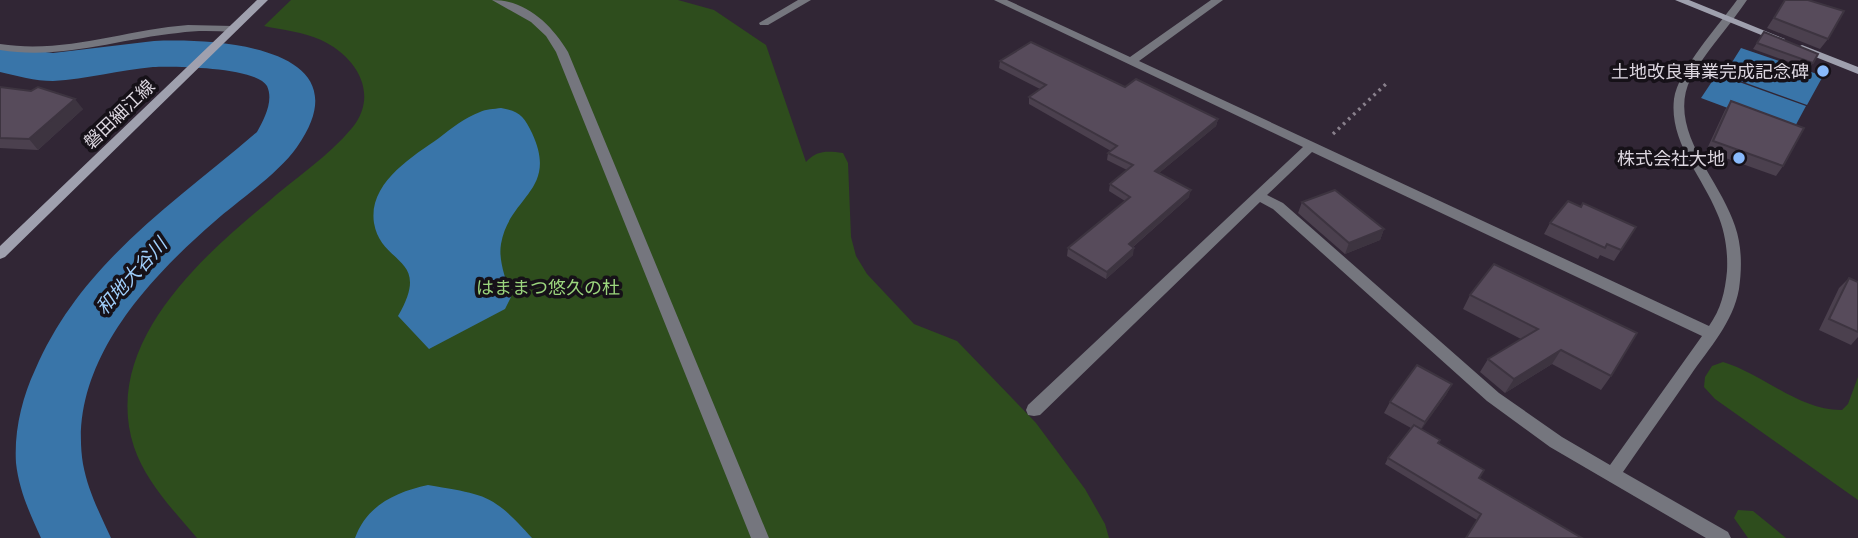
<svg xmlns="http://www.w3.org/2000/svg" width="1858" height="538" viewBox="0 0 1858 538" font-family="'PT Sans Narrow','Noto Sans JP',sans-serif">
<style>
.green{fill:#2e4d1d}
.water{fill:#3975a9}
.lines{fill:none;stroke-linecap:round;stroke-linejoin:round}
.river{fill:#3975a9;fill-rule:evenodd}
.path{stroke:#89808c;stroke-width:3.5;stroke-dasharray:2.5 4.5;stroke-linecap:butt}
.lane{fill:#75767e;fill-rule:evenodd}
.street{fill:#75767e;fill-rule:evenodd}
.secondary{fill:#9fa0ae;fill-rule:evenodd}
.wall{fill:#4b404e}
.shaded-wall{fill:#3d3440}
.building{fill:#574b5b;stroke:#3d3440;stroke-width:2}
.poi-dot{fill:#89bafc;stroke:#161118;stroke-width:2.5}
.labels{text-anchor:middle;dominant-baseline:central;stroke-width:7;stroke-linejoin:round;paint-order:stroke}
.poi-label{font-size:18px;fill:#dcd6df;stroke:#161118;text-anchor:end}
.street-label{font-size:18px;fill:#dcd6df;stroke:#161118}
.park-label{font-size:18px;fill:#9bd57d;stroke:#161118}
.water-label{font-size:19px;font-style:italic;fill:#a0cffb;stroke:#161118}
</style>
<rect width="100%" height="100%" fill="#312635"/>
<path class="green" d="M 291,0 L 678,0 L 714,10 L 766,45 L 806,162 C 817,150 827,151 843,153 L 848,163 L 851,237 L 856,256 L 867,274 L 914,324 L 957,341 L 1036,423 L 1085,489 L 1105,524 L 1109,538 L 197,538 C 173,510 146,482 134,447 C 101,346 200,258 268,202 C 295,178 329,156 352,128 C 380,94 356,56 321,40 C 303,32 283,30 264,26 Z
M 1723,362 C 1763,374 1800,411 1842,410 L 1848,404 L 1858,377 L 1858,500 L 1715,399 L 1704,387 L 1705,377 L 1712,366 Z
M 1738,510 L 1753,511 L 1786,538 L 1748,538 L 1734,518 Z"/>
<path class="water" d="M 1741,48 L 1823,76 L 1807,105 L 1724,75 Z
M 1717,74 L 1806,106 L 1792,132 L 1701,98 Z
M 501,108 C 519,111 524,116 532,133 C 559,191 509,196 501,244 C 498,262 507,281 511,297 L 505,309 L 429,349 L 398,316 C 433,256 381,266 374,223 C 368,183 412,157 439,138 C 452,128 464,118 480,112 C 486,109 494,109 501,108 Z
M 428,485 C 485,495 492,493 532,538 L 355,538 C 367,505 396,492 428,485 Z"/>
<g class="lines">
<path class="river" d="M 154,41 C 218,38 367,47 297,147 C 278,174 239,200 214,222 C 146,281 67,366 83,464 C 88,491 100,514 111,538 L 41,538 C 30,514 19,490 16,463 C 14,431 22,398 35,370 C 82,262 171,206 257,132 C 264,119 274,101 267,86 C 256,67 174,66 153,67 C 119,70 87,79 53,81 C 35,81 17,76 0,72 L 0,46 L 53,53 Z"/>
<path class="path" d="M 1333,134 L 1388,82"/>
<path class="lane" d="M 492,0 C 526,0 551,24 568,52 L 769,538 L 751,538 L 556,52 L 546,36 L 531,22 Z"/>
<path class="street" d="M 798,0 L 811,0 L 768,25 L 760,25 L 759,23 Z
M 994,0 L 1007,0 L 1130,57 L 1211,0 L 1223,0 L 1139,61 L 1709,326 C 1721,309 1725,292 1727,271 C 1728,251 1725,231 1717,213 C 1702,176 1669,142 1674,99 C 1678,70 1719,25 1737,0 L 1747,0 C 1731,24 1704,54 1691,78 C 1665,129 1721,180 1735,226 C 1742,246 1742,268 1739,289 C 1733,323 1709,348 1690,376 C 1668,408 1645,440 1623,472 L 1728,532 L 1731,538 L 1706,538 L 1550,447 L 1487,401 L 1273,209 L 1260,202 L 1040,415 L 1034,416 L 1028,415 L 1026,410 L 1028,405 L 1303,147 ZM 1312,152 L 1702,336 L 1610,465 L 1562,437 L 1499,393 L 1283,203 L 1267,195 Z
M 188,25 L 233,26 L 238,29 L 233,32 C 215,31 197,30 178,33 C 118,39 62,60 0,50 L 0,44 C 65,54 124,30 188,25 Z"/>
<path class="secondary" d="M 257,0 L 268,0 L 5,257 L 0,259 L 0,246 Z
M 1675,0 L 1689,0 L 1785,39 L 1784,41 L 1776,41 Z
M 1802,45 L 1858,67 L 1858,74 L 1798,50 L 1796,48 Z"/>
</g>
<path class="wall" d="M 1785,0 L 1828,39 L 1820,49 L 1767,28 Z
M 1764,32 L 1813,63 L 1809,69 L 1753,49 Z
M 1000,61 L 1125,87 L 1218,119 L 1216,126 L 1159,173 L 1189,197 L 1133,247 L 1133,255 L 1106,279 L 1067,256 L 1068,248 L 1125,201 L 1109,191 L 1110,184 L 1127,170 L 1107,160 L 1108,153 L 1111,151 L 1029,104 L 1029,97 L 1040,89 L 999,68 Z
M 0,87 L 83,109 L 38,150 L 0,148 Z
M 1731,101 L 1783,166 L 1776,176 L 1706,151 L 1725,110 Z
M 1302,202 L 1384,229 L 1380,240 L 1345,254 L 1298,213 Z
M 1581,207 L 1636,227 L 1614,261 L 1600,255 L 1598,259 L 1544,234 L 1550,223 Z
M 1494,264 L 1611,376 L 1601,390 L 1552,364 L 1505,393 L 1480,372 L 1488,359 L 1521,339 L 1463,309 L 1470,295 Z
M 1849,278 L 1858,282 L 1858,337 L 1851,345 L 1819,330 L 1839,288 Z
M 1452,384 L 1446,395 L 1421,429 L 1479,478 L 1582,538 L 1477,520 L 1385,464 L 1388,458 L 1411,428 L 1384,413 L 1390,402 Z"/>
<path class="shaded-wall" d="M 75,99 L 83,109 L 38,150 L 29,139 Z
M 1218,119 L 1216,126 L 1153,178 L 1155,171 Z
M 1191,190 L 1189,197 L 1127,252 L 1129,244 Z
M 1384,229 L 1380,240 L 1345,254 L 1349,243 Z
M 1134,248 L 1133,255 L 1106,279 L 1107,272 Z
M 1561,350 L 1552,364 L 1505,393 L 1514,379 Z
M 1452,384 L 1446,395 L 1419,433 L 1425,422 Z"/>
<path class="building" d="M 1785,0 L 1808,0 L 1844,11 L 1828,39 L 1774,18 Z
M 1764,32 L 1818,54 L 1813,63 L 1757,43 Z
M 1031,42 L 1125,87 L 1136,79 L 1218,119 L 1155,171 L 1191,190 L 1129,244 L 1134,248 L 1107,272 L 1068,248 L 1130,197 L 1110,184 L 1133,165 L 1108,153 L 1117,146 L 1029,97 L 1046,85 L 1000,61 Z
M 0,87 L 31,91 L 38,87 L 75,99 L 29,139 L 0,138 Z
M 1731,101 L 1804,128 L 1783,166 L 1713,141 Z
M 1335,190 L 1384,229 L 1349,243 L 1302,202 Z
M 1568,201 L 1581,207 L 1583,203 L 1636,227 L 1621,250 L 1607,244 L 1605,248 L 1550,223 Z
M 1494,264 L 1637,333 L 1611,376 L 1561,350 L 1514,379 L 1488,359 L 1538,329 L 1470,295 Z
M 1849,278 L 1858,282 L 1858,332 L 1829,319 Z
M 1417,365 L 1452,384 L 1425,422 L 1390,402 Z
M 1414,425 L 1440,440 L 1438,443 L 1484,470 L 1479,478 L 1582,538 L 1466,538 L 1481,514 L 1388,458 Z"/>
<g class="poi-dot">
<circle cx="1823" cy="71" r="7"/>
<circle cx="1739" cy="158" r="7"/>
</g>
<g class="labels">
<g class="poi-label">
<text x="1809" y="71">土地改良事業完成記念碑</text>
<text x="1725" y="158">株式会社大地</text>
</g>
<g class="street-label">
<text transform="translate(119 114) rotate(-44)">磐田細江線</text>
</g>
<g class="park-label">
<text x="548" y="287">はままつ悠久の杜</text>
</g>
<g class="water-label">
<text transform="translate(131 276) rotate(-48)">和地大谷川</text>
</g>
</g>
</svg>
